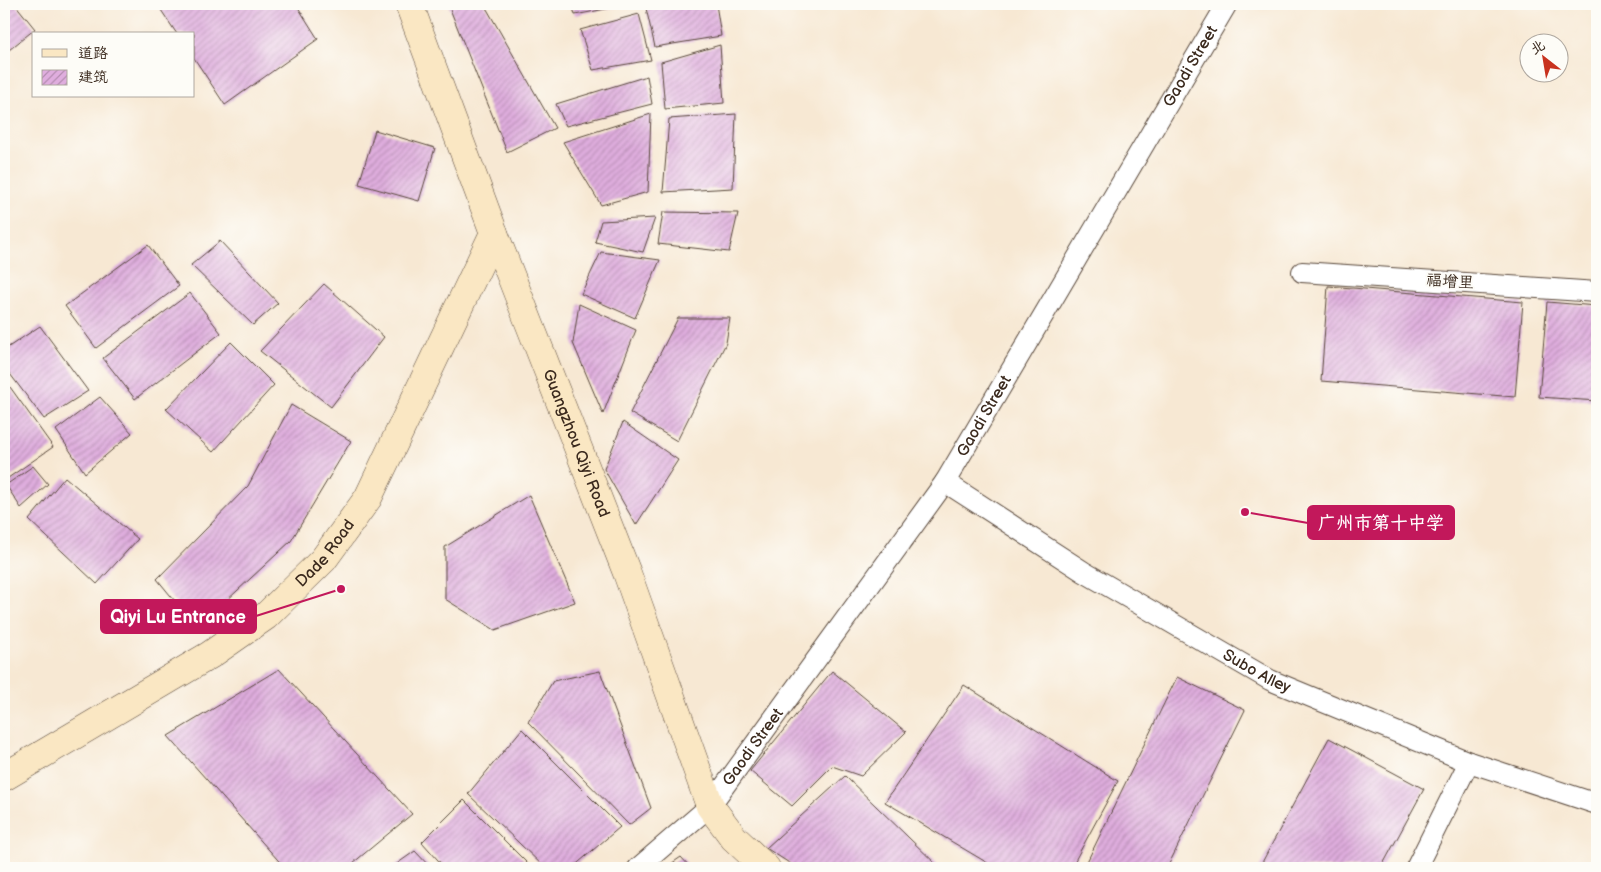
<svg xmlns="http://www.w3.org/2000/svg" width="1601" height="872" viewBox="0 0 1601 872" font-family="'Balsamiq Sans','LXGW WenKai TC',sans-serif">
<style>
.building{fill:url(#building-hatch)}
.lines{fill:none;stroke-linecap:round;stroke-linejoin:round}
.lane-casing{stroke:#574639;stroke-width:22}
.secondary-casing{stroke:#574639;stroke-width:29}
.lane{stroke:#fff;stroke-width:20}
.secondary{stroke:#fae7c3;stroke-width:28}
.labels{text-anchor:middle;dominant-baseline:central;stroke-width:4;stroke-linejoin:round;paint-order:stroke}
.street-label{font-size:16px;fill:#3b2a1e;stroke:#fdfcf7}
.leader{fill:none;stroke:#c2185b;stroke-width:2}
.callout-dot{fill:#c2185b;stroke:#fdfcf7;stroke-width:2}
.callout{fill:#c2185b;stroke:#c2185b;stroke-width:2}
.callout-label{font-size:18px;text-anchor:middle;font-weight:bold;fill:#fff}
</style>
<defs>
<pattern id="building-hatch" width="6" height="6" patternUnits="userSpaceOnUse" patternTransform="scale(1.25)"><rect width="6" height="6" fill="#dfadde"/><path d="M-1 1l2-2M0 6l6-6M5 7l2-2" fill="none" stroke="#b68db3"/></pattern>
</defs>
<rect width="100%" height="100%" fill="#fdfcf7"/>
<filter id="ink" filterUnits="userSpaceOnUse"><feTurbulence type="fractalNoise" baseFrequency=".02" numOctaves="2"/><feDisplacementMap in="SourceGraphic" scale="10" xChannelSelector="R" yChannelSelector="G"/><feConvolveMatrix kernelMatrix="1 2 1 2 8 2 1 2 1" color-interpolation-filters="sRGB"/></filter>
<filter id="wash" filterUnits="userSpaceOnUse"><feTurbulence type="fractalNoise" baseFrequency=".0096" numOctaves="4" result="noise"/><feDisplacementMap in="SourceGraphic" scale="20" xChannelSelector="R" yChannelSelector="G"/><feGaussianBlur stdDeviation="1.12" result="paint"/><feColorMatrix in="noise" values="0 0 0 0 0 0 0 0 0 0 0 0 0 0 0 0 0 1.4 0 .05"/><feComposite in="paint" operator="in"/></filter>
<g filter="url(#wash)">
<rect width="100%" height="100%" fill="#f7e8d3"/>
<g id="blocks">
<path class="building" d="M 4,4 L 15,4 L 35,29 L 4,54 Z
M 157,4 L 296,4 L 318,39 L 225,105 L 194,58 L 194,34 L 177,34 Z
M 448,4 L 484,4 L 555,128 L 507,152 Z
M 572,4 L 626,4 L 626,5 L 575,15 Z
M 645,4 L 716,4 L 721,36 L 655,47 Z
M 639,14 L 651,60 L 593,70 L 580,30 Z
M 720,45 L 724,103 L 665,109 L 661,62 Z
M 647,76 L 652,104 L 566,126 L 556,104 Z
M 651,114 L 648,192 L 601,205 L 563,142 Z
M 736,114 L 733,188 L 663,192 L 669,119 Z
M 375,130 L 435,148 L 419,201 L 359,184 Z
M 663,212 L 738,213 L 729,252 L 658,244 Z
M 655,218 L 643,252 L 595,242 L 601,221 Z
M 220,241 L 278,303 L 253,325 L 191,265 Z
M 148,245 L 179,286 L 96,348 L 65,306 Z
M 601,252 L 660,260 L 635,318 L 581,294 Z
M 324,284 L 384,337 L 331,407 L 260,351 Z
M 1328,286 L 1523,302 L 1515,397 L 1321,381 Z
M 190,293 L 221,333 L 135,399 L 103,358 Z
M 1547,302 L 1597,306 L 1597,401 L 1539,397 Z
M 579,304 L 636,330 L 603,414 L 573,343 Z
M 678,318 L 730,318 L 726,343 L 677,441 L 630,413 Z
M 40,326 L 88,391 L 44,419 L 4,366 L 4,350 Z
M 231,342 L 274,385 L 213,452 L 166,409 Z
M 5,380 L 53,447 L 8,478 L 4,473 Z
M 100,397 L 132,433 L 85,473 L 56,430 Z
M 291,405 L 351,441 L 291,541 L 197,628 L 157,579 L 248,486 Z
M 623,422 L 678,460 L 636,525 L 604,469 Z
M 33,466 L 48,484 L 21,508 L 6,485 Z
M 65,477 L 138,539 L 97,584 L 29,520 Z
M 529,495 L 575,602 L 495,630 L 445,599 L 445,547 Z
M 279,669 L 412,814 L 347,868 L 285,868 L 168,736 Z
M 600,671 L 651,808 L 629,825 L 528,722 L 553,681 Z
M 832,671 L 906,732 L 861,776 L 832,766 L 792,806 L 750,771 Z
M 1177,677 L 1245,710 L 1167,868 L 1084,868 Z
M 964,685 L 1118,781 L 1071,868 L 996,868 L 885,802 Z
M 522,729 L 620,827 L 572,868 L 545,868 L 468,794 Z
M 1329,738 L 1424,789 L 1381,868 L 1259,868 Z
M 845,776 L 940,868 L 797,868 L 766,848 Z
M 464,800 L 532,868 L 445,868 L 422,842 Z
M 415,851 L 431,868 L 391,868 Z
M 681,857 L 691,868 L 665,868 Z"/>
</g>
</g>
<g filter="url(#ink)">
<use href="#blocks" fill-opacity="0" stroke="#574639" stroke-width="1"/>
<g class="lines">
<g class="lane-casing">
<g id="lane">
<path d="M 1302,272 L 1597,292"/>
<path id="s1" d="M 945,482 L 1084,572 L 1270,680 L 1469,762 L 1597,804"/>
<path id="s2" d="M 638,868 L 710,806 L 945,482 L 1227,4"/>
<path d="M 1416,868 L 1469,762"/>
</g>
</g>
<g class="secondary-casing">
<g id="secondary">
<path id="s3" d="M 409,4 L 494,233 L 627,573 L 710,806 L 734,838 L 766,868"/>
<path id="s4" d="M 4,777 L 210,655 L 266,616 L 323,560 L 368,498 L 494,233"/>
</g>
</g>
<use href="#lane" class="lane"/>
<use href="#secondary" class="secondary"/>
</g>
</g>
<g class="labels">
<g class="street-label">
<text stroke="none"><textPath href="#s2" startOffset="978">Gaodi Street</textPath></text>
<text transform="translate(1450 282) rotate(4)">福增里</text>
<text stroke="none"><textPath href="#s2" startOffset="572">Gaodi Street</textPath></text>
<text stroke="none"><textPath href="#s3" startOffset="470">Guangzhou Qiyi Road</textPath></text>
<text stroke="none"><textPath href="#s4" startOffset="394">Dade Road</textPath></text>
<text stroke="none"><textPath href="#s1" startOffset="365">Subo Alley</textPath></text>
<text stroke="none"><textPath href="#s2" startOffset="168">Gaodi Street</textPath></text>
</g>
</g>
<path class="leader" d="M1245 512L1308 523M341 589L256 616"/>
<g class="callout-dot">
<circle cx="1245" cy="512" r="5"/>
<circle cx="341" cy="589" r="5"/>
</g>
<g class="callout">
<rect x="1308" y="506" width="146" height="33" rx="5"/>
<rect x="101" y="600" width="155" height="33" rx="5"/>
</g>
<g class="callout-label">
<text x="1381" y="529">广州市第十中学</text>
<text x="178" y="623">Qiyi Lu Entrance</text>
</g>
<rect width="1601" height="872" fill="none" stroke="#fdfcf7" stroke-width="20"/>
<rect x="32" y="32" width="162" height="65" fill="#fdfcf7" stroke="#afa8a0"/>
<rect x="42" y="49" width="25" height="8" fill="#fae7c3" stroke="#afa8a0"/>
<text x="78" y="58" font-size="15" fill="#3b2a1e">道路</text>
<rect x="42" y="70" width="25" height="15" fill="url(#building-hatch)" stroke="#afa8a0"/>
<text x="78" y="82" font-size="15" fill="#3b2a1e">建筑</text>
<g transform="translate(1544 58) rotate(329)"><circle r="24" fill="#fdfcf7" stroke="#afa8a0"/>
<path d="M0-4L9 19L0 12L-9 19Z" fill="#c8321e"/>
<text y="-8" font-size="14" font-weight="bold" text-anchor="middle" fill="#3b2a1e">北</text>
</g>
</svg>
